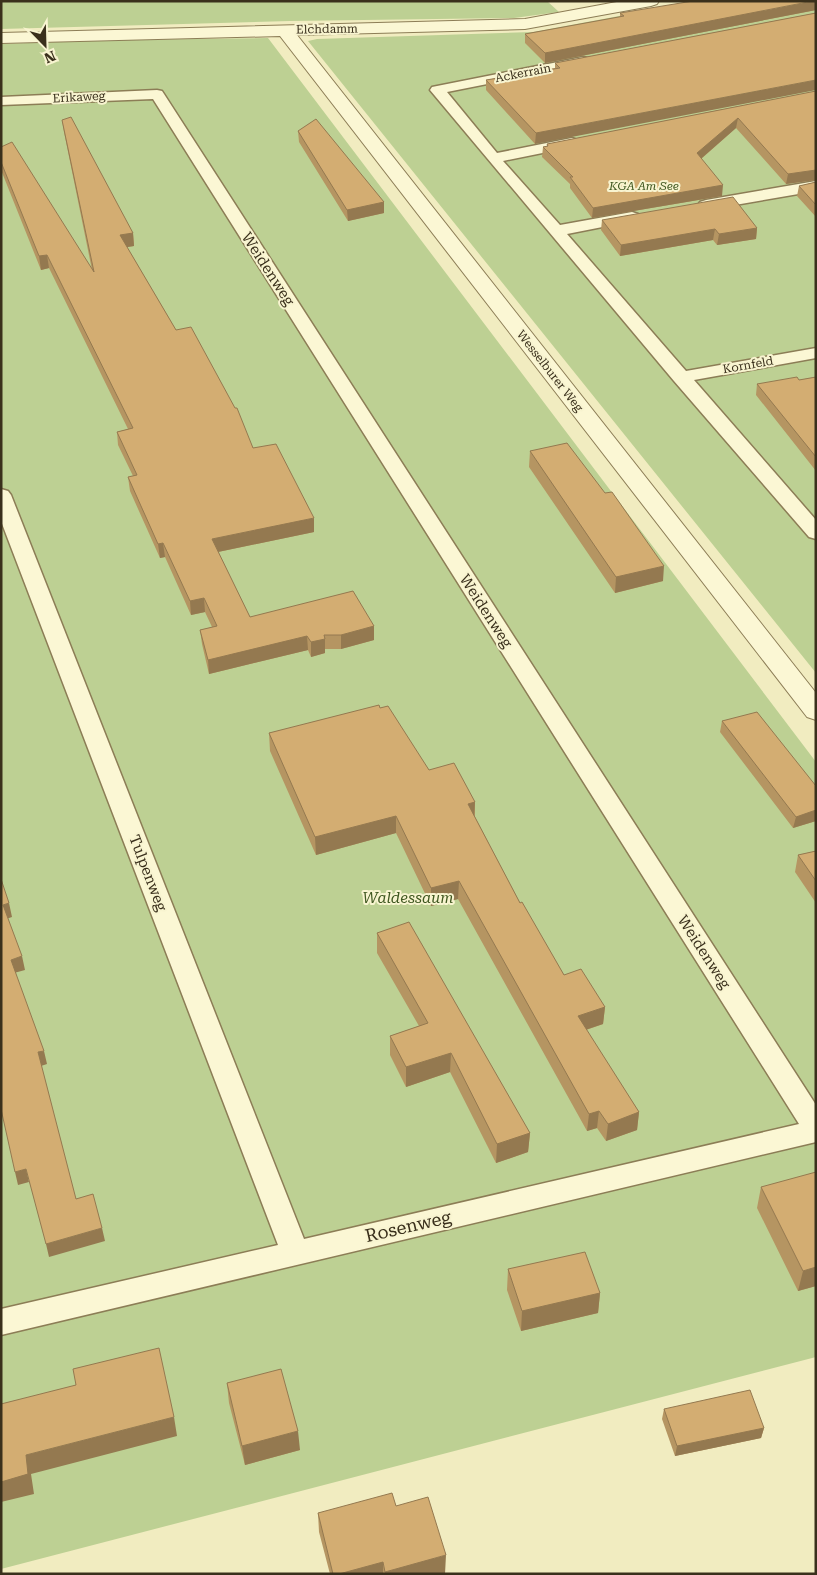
<svg xmlns="http://www.w3.org/2000/svg" width="817" height="1575" viewBox="0 0 817 1575" font-family="'Roboto Serif',serif">
<style>
.green{fill:#bdd093}
.lines{fill:none;stroke-linecap:round;stroke-linejoin:round}
.lane-casing{stroke:#8c7d56;stroke-width:3}
.street-casing{stroke:#8c7d56;stroke-width:2}
.lane{fill:#fbf7d4;fill-rule:evenodd}
.street{fill:#fbf7d4;fill-rule:evenodd}
.wall{fill:#b59562}
.shaded-wall{fill:#947950}
.building{fill:#d3ad72;stroke:#947950}
.labels{text-anchor:middle;dominant-baseline:central;stroke-width:4;stroke-linejoin:round;paint-order:stroke}
.far-street-label{font-size:12px;fill:#3a301c;stroke:#f8f4d0}
.far-park-label{font-size:12px;font-style:italic;fill:#405821;stroke:#f8f4d0}
.street-label{font-size:15px;fill:#3a301c;stroke:#f8f4d0}
.park-label{font-size:15px;font-style:italic;fill:#405821;stroke:#f8f4d0}
.near-street-label{font-size:18px;fill:#3a301c;stroke:#f8f4d0}
</style>
<rect width="100%" height="100%" fill="#f1ecc0"/>
<path class="green" d="M 1,1 L 547,1 L 559,12 L 514,18 L 290,21 L 1,29 Z
M 700,1 L 816,1 L 816,673 L 308,41 L 317,39 L 533,32 Z
M 268,38 L 816,762 L 816,1357 L 1,1569 L 1,44 L 113,40 Z"/>
<g class="lines">
<g class="lane-casing">
<path id="lane" d="M 583,57 L 588,58 L 590,61 L 588,64 L 447,92 L 497,153 L 572,138 L 577,140 L 580,143 L 577,146 L 503,161 L 560,225 L 632,212 L 638,214 L 640,217 L 638,220 L 567,234 L 686,371 L 816,348 L 816,358 L 694,380 L 816,520 L 816,539 L 809,537 L 674,381 L 430,90 L 432,87 L 437,86 Z
M 157,90 L 162,91 L 164,94 L 816,1105 L 816,1142 L 1,1335 L 1,1309 L 278,1245 L 1,521 L 1,489 L 8,491 L 11,495 L 304,1239 L 799,1124 L 153,99 L 1,105 L 1,97 Z
M 816,181 L 816,191 L 706,210 L 700,208 L 698,205 L 700,202 L 706,200 Z"/>
</g>
<g class="street-casing">
<path id="street" d="M 622,1 L 659,1 L 657,4 L 651,6 L 525,29 L 297,35 L 816,693 L 816,720 L 807,717 L 280,36 L 1,43 L 1,33 L 525,19 Z"/>
</g>
<use href="#lane" class="lane"/>
<use href="#street" class="street"/>
</g>
<path class="wall" d="M 816,10 L 545,63 L 525,43 L 525,34 L 620,17 L 620,13 Z
M 816,13 L 535,144 L 486,90 L 486,80 L 555,68 L 555,63 Z
M 816,91 L 816,180 L 786,184 L 736,128 L 701,159 L 722,196 L 592,218 L 570,188 L 570,184 L 542,157 L 543,147 L 547,146 L 547,144 Z
M 62,120 L 133,233 L 134,246 L 127,247 L 176,330 L 253,448 L 314,532 L 218,552 L 250,617 L 374,626 L 374,640 L 341,649 L 325,649 L 325,653 L 311,657 L 308,650 L 209,674 L 202,644 L 200,630 L 212,627 L 205,612 L 191,615 L 165,557 L 160,558 L 130,491 L 128,477 L 133,476 L 118,445 L 117,432 L 128,429 L 49,268 L 41,270 L 1,170 L 1,147 L 92,270 L 64,132 Z
M 298,131 L 384,202 L 384,213 L 348,221 L 299,142 Z
M 816,182 L 816,217 L 797,196 L 799,186 Z
M 602,220 L 757,228 L 756,239 L 717,245 L 713,240 L 620,256 L 601,230 Z
M 816,377 L 816,471 L 756,395 L 757,384 L 799,380 Z
M 530,451 L 605,493 L 663,581 L 615,593 L 529,467 Z
M 380,708 L 429,770 L 475,802 L 475,817 L 520,903 L 564,975 L 605,1007 L 603,1024 L 586,1030 L 639,1112 L 637,1130 L 606,1141 L 597,1128 L 587,1131 L 458,899 L 431,906 L 396,833 L 316,855 L 270,751 L 269,733 Z
M 722,721 L 816,786 L 816,821 L 793,828 L 720,732 Z
M 816,851 L 816,903 L 795,872 L 798,855 Z
M 377,933 L 530,1133 L 528,1152 L 496,1163 L 450,1072 L 406,1087 L 390,1055 L 390,1036 L 419,1026 L 377,953 Z
M 761,1187 L 816,1286 L 798,1291 L 757,1208 Z
M 508,1269 L 600,1293 L 598,1313 L 521,1331 L 507,1290 Z
M 227,1383 L 300,1450 L 245,1465 L 229,1403 Z
M 664,1409 L 764,1428 L 761,1438 L 675,1456 L 662,1419 Z
M 396,1506 L 445,1574 L 330,1574 L 319,1532 L 318,1513 Z"/>
<path class="shaded-wall" d="M 813,1 L 816,1 L 816,10 L 545,63 L 545,53 Z
M 816,80 L 816,90 L 535,144 L 536,133 Z
M 738,118 L 736,128 L 695,164 L 697,153 Z
M 816,170 L 816,180 L 786,184 L 788,174 Z
M 723,185 L 722,196 L 592,218 L 593,208 Z
M 384,202 L 384,213 L 348,221 L 347,210 Z
M 757,228 L 756,239 L 717,245 L 719,234 Z
M 715,229 L 713,240 L 620,256 L 621,245 Z
M 133,233 L 134,246 L 121,248 L 120,235 Z
M 47,255 L 49,268 L 41,270 L 39,256 Z
M 314,518 L 314,532 L 213,553 L 212,539 Z
M 163,543 L 165,557 L 160,558 L 158,544 Z
M 664,566 L 663,581 L 615,593 L 616,577 Z
M 204,598 L 205,612 L 191,615 L 190,601 Z
M 374,626 L 374,640 L 341,649 L 341,635 Z
M 307,636 L 308,650 L 209,674 L 208,660 Z
M 325,639 L 325,653 L 311,657 L 311,642 Z
M 475,802 L 474,819 L 468,804 Z
M 816,810 L 816,821 L 793,828 L 796,817 Z
M 396,816 L 396,833 L 316,855 L 315,837 Z
M 459,881 L 458,899 L 431,906 L 431,888 Z
M 9,903 L 12,917 L 6,919 L 3,905 Z
M 22,956 L 25,970 L 14,973 L 11,960 Z
M 605,1007 L 603,1024 L 576,1033 L 578,1016 Z
M 44,1051 L 47,1064 L 41,1066 L 38,1052 Z
M 451,1053 L 450,1072 L 406,1087 L 406,1067 Z
M 599,1111 L 597,1128 L 587,1131 L 589,1114 Z
M 639,1112 L 637,1130 L 606,1141 L 608,1124 Z
M 530,1133 L 528,1152 L 496,1163 L 497,1144 Z
M 26,1169 L 29,1182 L 18,1185 L 15,1172 Z
M 102,1228 L 105,1241 L 49,1257 L 46,1244 Z
M 816,1267 L 816,1286 L 798,1291 L 803,1271 Z
M 600,1293 L 598,1313 L 521,1331 L 522,1311 Z
M 174,1417 L 177,1436 L 31,1474 L 34,1494 L 1,1502 L 1,1482 L 26,1455 Z
M 764,1428 L 761,1438 L 675,1456 L 677,1446 Z
M 298,1431 L 300,1450 L 245,1465 L 242,1446 Z
M 446,1555 L 445,1574 L 385,1574 L 385,1572 Z
M 383,1562 L 383,1574 L 339,1574 Z"/>
<path class="building" d="M 693,1 L 813,1 L 545,53 L 525,34 L 624,16 L 620,13 Z
M 816,13 L 816,80 L 536,133 L 486,80 L 560,68 L 555,63 Z
M 816,91 L 816,170 L 788,174 L 738,118 L 697,153 L 723,185 L 593,208 L 570,177 L 573,177 L 543,147 L 548,146 L 547,144 Z
M 71,117 L 133,233 L 120,235 L 176,330 L 191,327 L 235,408 L 237,408 L 253,448 L 276,444 L 314,518 L 212,539 L 250,617 L 353,591 L 374,626 L 341,635 L 324,635 L 325,639 L 311,642 L 307,636 L 208,660 L 200,630 L 217,626 L 204,598 L 190,601 L 163,543 L 158,544 L 128,477 L 137,475 L 117,432 L 133,428 L 47,255 L 39,256 L 1,162 L 1,147 L 12,142 L 94,272 L 62,120 Z
M 316,119 L 384,202 L 347,210 L 298,131 Z
M 816,182 L 816,205 L 799,186 Z
M 733,197 L 757,228 L 719,234 L 715,229 L 621,245 L 602,220 Z
M 797,377 L 799,380 L 816,377 L 816,457 L 757,384 Z
M 567,443 L 605,493 L 612,492 L 664,566 L 616,577 L 530,451 Z
M 379,705 L 380,708 L 388,706 L 429,770 L 454,763 L 475,802 L 468,804 L 520,903 L 522,902 L 564,975 L 581,969 L 605,1007 L 578,1016 L 639,1112 L 608,1124 L 599,1111 L 589,1114 L 459,881 L 431,888 L 396,816 L 315,837 L 269,733 Z
M 757,712 L 816,786 L 816,810 L 796,817 L 722,721 Z
M 816,851 L 816,881 L 798,855 Z
M 1,879 L 9,903 L 3,905 L 22,956 L 11,960 L 44,1051 L 38,1052 L 76,1199 L 93,1194 L 102,1228 L 46,1244 L 26,1169 L 15,1172 L 1,1109 Z
M 409,922 L 530,1133 L 497,1144 L 451,1053 L 406,1067 L 390,1036 L 428,1023 L 377,933 Z
M 816,1172 L 816,1267 L 803,1271 L 761,1187 Z
M 585,1252 L 600,1293 L 522,1311 L 508,1269 Z
M 159,1348 L 174,1417 L 26,1455 L 28,1474 L 1,1482 L 1,1404 L 76,1385 L 73,1369 Z
M 281,1369 L 298,1431 L 242,1446 L 227,1383 Z
M 750,1390 L 764,1428 L 677,1446 L 664,1409 Z
M 392,1493 L 396,1506 L 428,1497 L 446,1555 L 385,1572 L 383,1562 L 339,1574 L 333,1574 L 318,1513 Z"/>
<g class="labels">
<g class="far-street-label">
<text transform="translate(327 29) rotate(-1)">Elchdamm</text>
<text transform="translate(523 73) rotate(-11)">Ackerrain</text>
<text transform="translate(79 97) rotate(-3)">Erikaweg</text>
<text transform="translate(748 365) rotate(-10)">Kornfeld</text>
<text transform="translate(550 371) rotate(52)">Wesselburer Weg</text>
</g>
<g class="far-park-label">
<text x="644" y="186">KGA Am See</text>
</g>
<g class="street-label">
<text transform="translate(268 269) rotate(57)">Weidenweg</text>
<text transform="translate(486 611) rotate(57)">Weidenweg</text>
<text transform="translate(148 873) rotate(69)">Tulpenweg</text>
<text transform="translate(704 952) rotate(57)">Weidenweg</text>
</g>
<g class="park-label">
<text x="408" y="898">Waldessaum</text>
</g>
<g class="near-street-label">
<text transform="translate(408 1226) rotate(-13)">Rosenweg</text>
</g>
</g>
<rect width="817" height="1575" fill="none" stroke="#3a301c" stroke-width="5"/>
<g transform="translate(45 45) rotate(157)" stroke="#f8f4d0" stroke-width="4" paint-order="stroke">
<path d="M0-4L9 19L0 12L-9 19Z" fill="#3a301c"/>
<text y="-8" font-size="14" font-weight="bold" text-anchor="middle" fill="#3a301c">N</text>
</g>
</svg>
